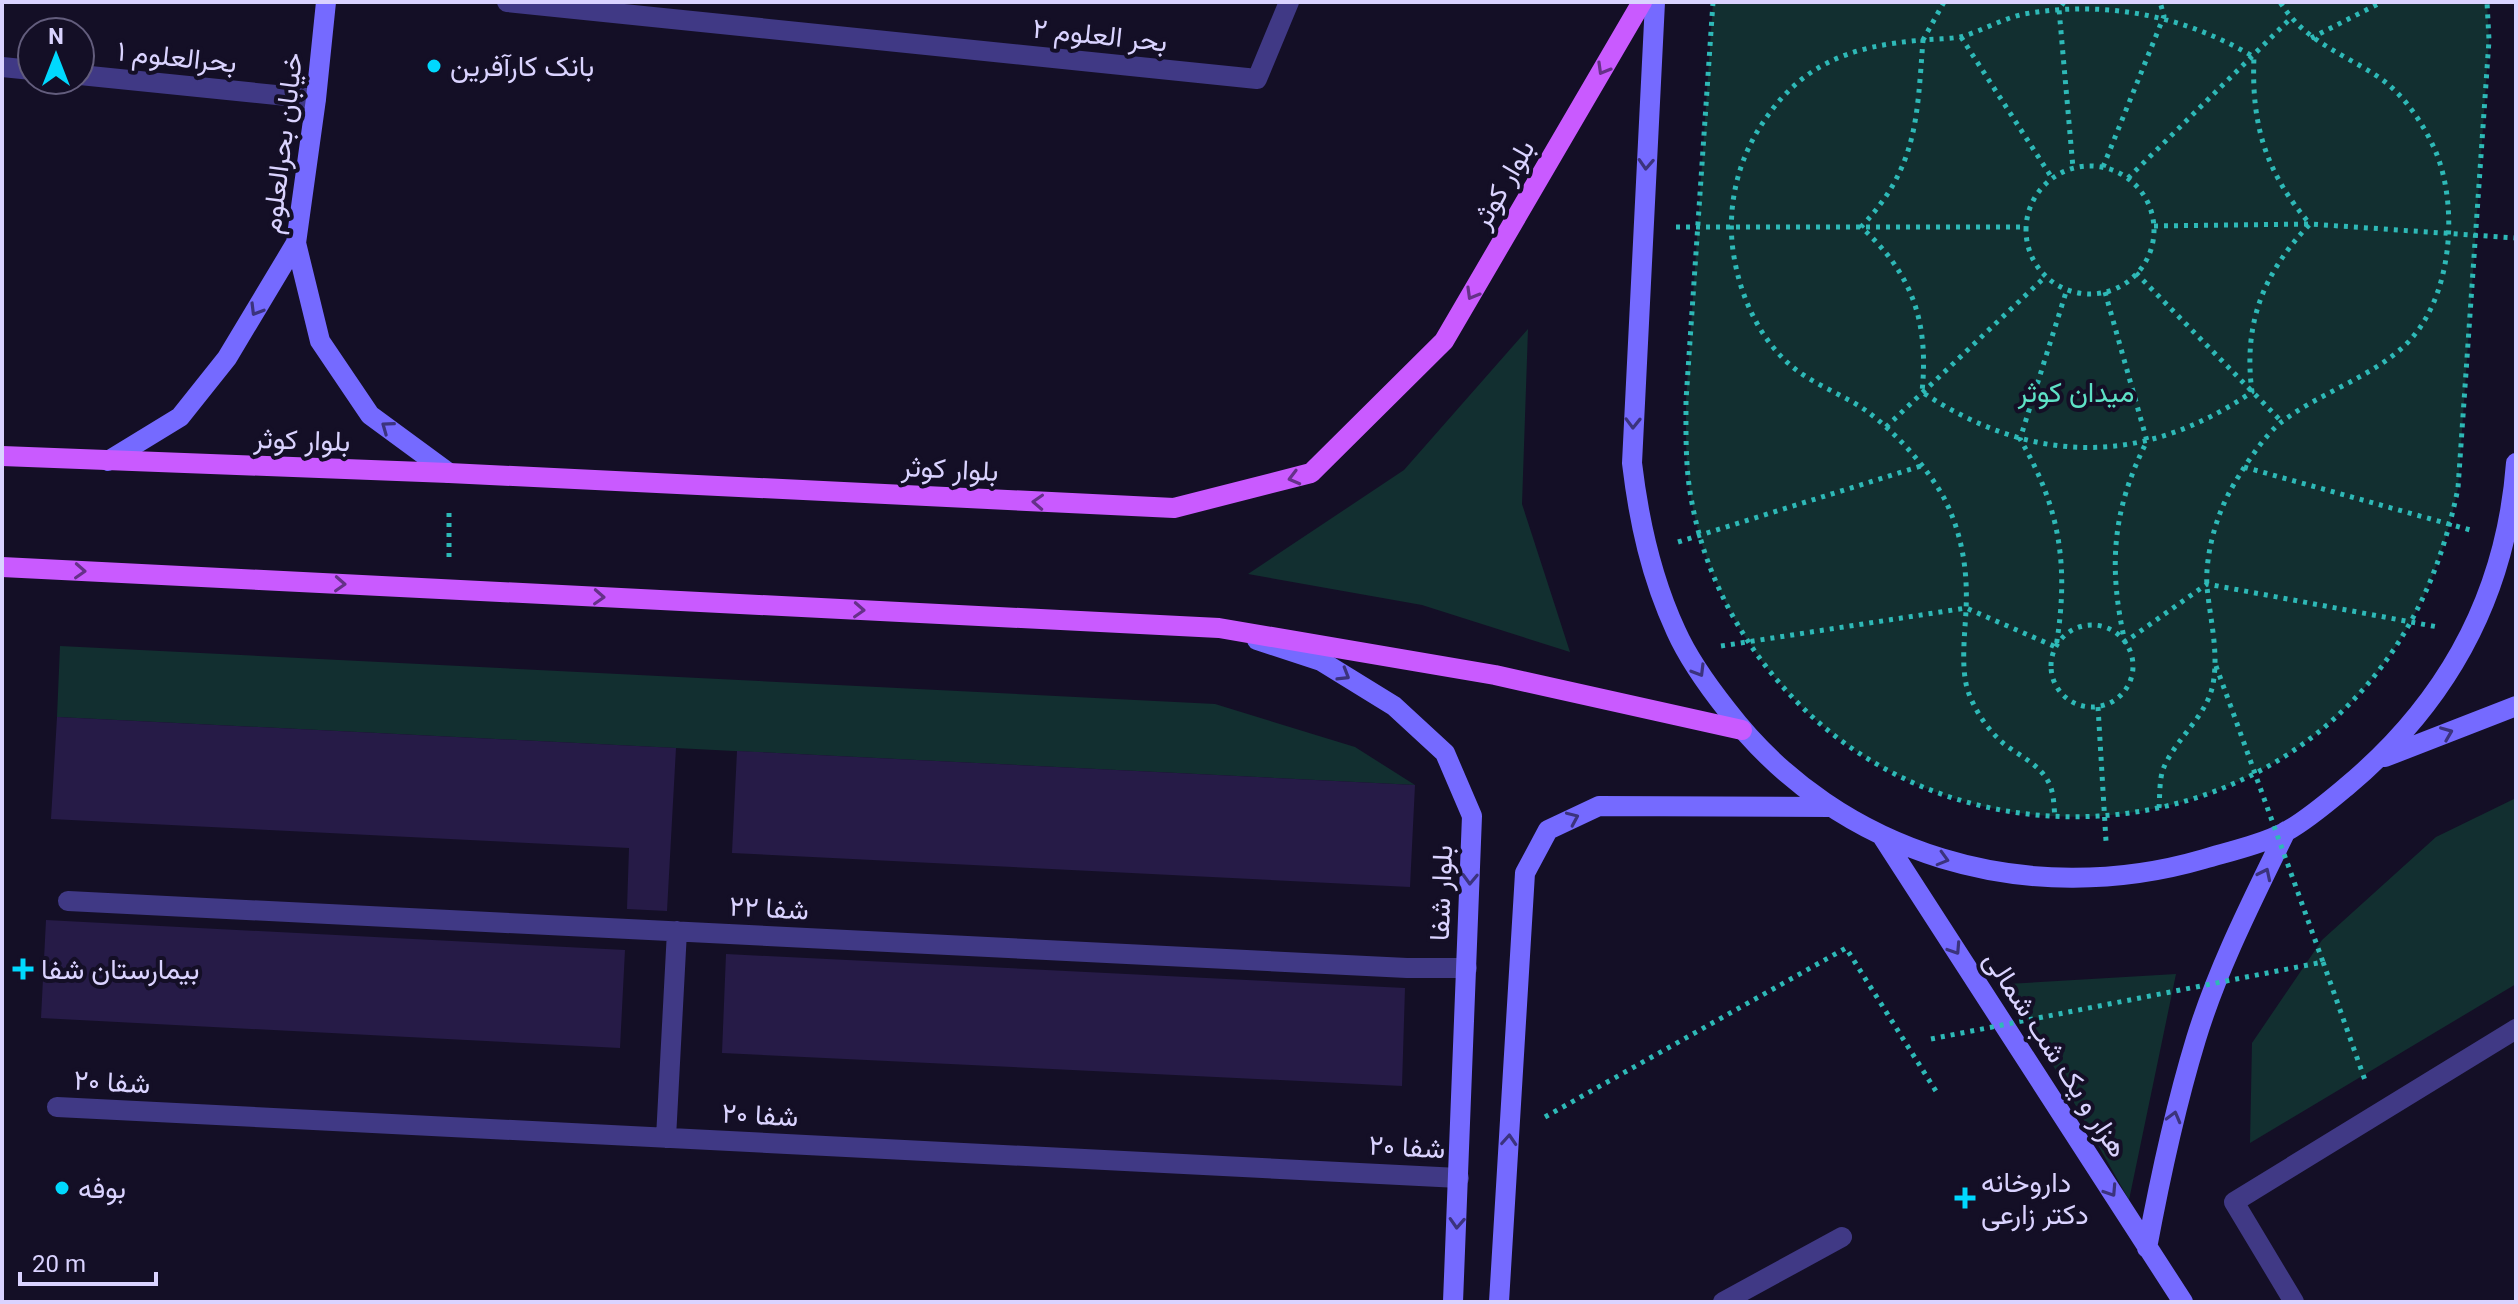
<svg xmlns="http://www.w3.org/2000/svg" width="2518" height="1304" viewBox="0 0 2518 1304" font-family="Roboto,Vazirmatn,sans-serif">
<style>
.green{fill:#122f30}
.building{fill:#261b47}
.lines{fill:none;stroke-linecap:round;stroke-linejoin:round}
.path{stroke:#2eb9b7;stroke-width:5;stroke-dasharray:4 6;stroke-linecap:butt}
.lane{stroke:#403985;stroke-width:20}
.street{stroke:#403985;stroke-width:20}
.secondary{stroke:#756aff;stroke-width:20}
.primary{stroke:#c95aff;stroke-width:20}
.path-bridge{stroke:#2eb9b7;stroke-width:5;stroke-dasharray:4 6;stroke-linecap:butt}
.oneway{stroke:#653188}
.oneway2{stroke:#3b337d}
.poi-dot{fill:#00d9fe;stroke:#140f26;stroke-width:3}
.labels{text-anchor:middle;dominant-baseline:central;stroke-width:8;stroke-linejoin:round;paint-order:stroke}
.street-label{font-size:28px;fill:#dad3ff;stroke:#140f26}
.poi-label{font-size:28px;fill:#dad3ff;stroke:#140f26;text-anchor:start}
.park-label{font-size:28px;fill:#5ee1c6;stroke:#140f26}
</style>
<rect width="100%" height="100%" fill="#140f26"/>
<path class="green" d="M 1713,2 L 2487,2 L 2489,40 L 2458,488 C 2444,557 2420,618 2376,674 C 2236,851 1962,865 1802,707 C 1746,652 1706,580 1692,503 C 1685,469 1686,434 1686,400 Z
M 1528,329 L 1522,504 L 1570,652 L 1422,605 L 1248,574 L 1404,470 Z
M 60,646 L 1215,704 L 1355,747 L 1415,785 L 57,717 Z
M 2516,798 L 2516,984 L 2250,1143 L 2252,1043 L 2322,940 L 2436,837 Z
M 2176,974 L 2129,1200 L 2007,984 Z"/>
<path class="building" d="M 57,717 L 676,748 L 667,911 L 627,909 L 629,848 L 51,819 Z
M 737,751 L 1415,785 L 1410,887 L 732,853 Z
M 46,920 L 625,950 L 620,1048 L 41,1018 Z
M 726,954 L 1405,988 L 1402,1086 L 722,1053 Z"/>
<g class="lines">
<path class="path" d="M 1713,2 L 1686,400 C 1686,434 1685,469 1692,503 C 1706,580 1746,652 1802,707 C 1962,865 2236,851 2376,674 C 2420,618 2444,557 2458,488 L 2489,40 L 2487,2
M 1944,2 L 1923,40 C 1935,39 1948,39 1960,37 C 1980,32 2001,19 2024,14 C 2105,0 2183,15 2254,57 C 2251,125 2266,173 2310,224 C 2263,273 2243,324 2252,392 C 2142,467 2032,465 1922,392 C 1929,323 1913,274 1861,227 C 1918,167 1917,117 1923,40 C 1848,46 1797,65 1757,132 C 1737,166 1729,204 1732,242 C 1737,293 1761,348 1805,376 C 1825,389 1849,398 1868,412 C 1896,433 1927,467 1944,498 C 1962,533 1968,571 1966,610 C 1965,634 1960,671 1969,694 C 1976,712 1988,730 2003,743 C 2019,756 2044,766 2051,788 C 2054,797 2054,808 2055,818
M 2064,2 L 2059,9 L 2073,168
M 1961,37 L 2052,178
M 2311,38 L 2382,2
M2026 230a64 64 0 1 1 128 0a64 64 0 1 1-128 0Z
M 2103,167 L 2164,16 L 2160,2
M 2128,178 L 2291,18
M 2154,226 L 2310,224 L 2516,238
M 1676,227 L 2026,227
M 2136,273 L 2281,421
M 2105,292 L 2147,441 C 2112,510 2108,567 2125,642 L 2207,584 L 2438,627
M 1886,427 L 2046,276
M 2244,467 L 2474,531
M 1678,542 L 1921,466
M 449,557 L 449,507
M2051 666a41 41 0 1 1 82 0a41 41 0 1 1-82 0Z
M 1721,646 L 1966,608 L 2056,647 C 2069,568 2061,509 2020,439 L 2067,289
M 2216,666 L 2231,707
M 2098,707 L 2106,841
M 2159,808 C 2160,796 2159,778 2164,767 C 2177,737 2207,716 2213,684 C 2219,652 2210,619 2207,587 C 2205,557 2215,520 2229,493 C 2239,474 2265,433 2283,421 C 2318,394 2367,379 2402,348 C 2452,304 2460,208 2435,150 C 2423,123 2404,95 2380,78 C 2343,53 2305,42 2280,2
M 2323,962 L 2366,1083
M 1545,1117 L 1846,948 L 1939,1096"/>
<path class="lane" d="M 68,901 L 1407,968 L 1467,968
M 57,1107 L 1459,1178
M 666,1138 L 677,931
M 2294,1302 L 2234,1202 L 2516,1029"/>
<path class="street" d="M 507,2 L 1257,79 L 1289,2
M 2,67 L 32,70
M 80,75 L 316,99
M 1723,1302 L 1842,1237"/>
<path class="secondary" d="M 326,2 L 316,99 L 296,243 L 320,341 L 370,415 L 449,473
M 1655,2 L 1632,463 C 1639,522 1651,577 1676,631 C 1689,660 1708,686 1727,710 C 1839,856 2029,910 2204,859 C 2231,851 2262,844 2287,831 C 2307,820 2328,802 2346,787 C 2448,702 2506,596 2516,463
M 108,461 L 180,417 L 227,358 L 296,243
M 1257,640 L 1321,661 L 1394,706 L 1445,753 L 1472,816 L 1453,1302
M 2385,757 L 2516,706
M 1882,836 L 2183,1302
M 2147,1248 C 2160,1178 2175,1108 2196,1039 C 2218,967 2253,899 2286,831
M 1499,1302 L 1525,873 L 1548,830 L 1599,806 L 1831,807"/>
<path class="primary" d="M 2,456 L 449,473 L 1174,508 L 1311,473 L 1444,341 L 1642,2
M 2,567 L 1219,628 L 1495,675 L 1742,730"/>
<path class="path-bridge" d="M 1931,1039 L 2323,962 L 2231,707"/>
</g>
<defs><path id="oneway-chevron" d="M-2-3.5L2.5 0L-2 3.5" fill="none" stroke-width="1.6" stroke-linecap="round" stroke-linejoin="round" transform="scale(2)"/></defs>
<g class="oneway">
<use href="#oneway-chevron" transform="translate(1603 69) rotate(120)"/>
<use href="#oneway-chevron" transform="translate(1472 294) rotate(120)"/>
<use href="#oneway-chevron" transform="translate(1294 478) rotate(165)"/>
<use href="#oneway-chevron" transform="translate(1038 502) rotate(-177)"/>
<use href="#oneway-chevron" transform="translate(80 571) rotate(3)"/>
<use href="#oneway-chevron" transform="translate(340 584) rotate(3)"/>
<use href="#oneway-chevron" transform="translate(599 597) rotate(3)"/>
<use href="#oneway-chevron" transform="translate(859 610) rotate(3)"/>
</g>
<g class="oneway2">
<use href="#oneway-chevron" transform="translate(1646 164) rotate(93)"/>
<use href="#oneway-chevron" transform="translate(256 310) rotate(121)"/>
<use href="#oneway-chevron" transform="translate(1633 423) rotate(91)"/>
<use href="#oneway-chevron" transform="translate(387 427) rotate(-144)"/>
<use href="#oneway-chevron" transform="translate(1699 671) rotate(59)"/>
<use href="#oneway-chevron" transform="translate(1344 675) rotate(31)"/>
<use href="#oneway-chevron" transform="translate(2447 733) rotate(-22)"/>
<use href="#oneway-chevron" transform="translate(1573 818) rotate(-24)"/>
<use href="#oneway-chevron" transform="translate(1943 859) rotate(16)"/>
<use href="#oneway-chevron" transform="translate(2265 874) rotate(-64)"/>
<use href="#oneway-chevron" transform="translate(1470 879) rotate(92)"/>
<use href="#oneway-chevron" transform="translate(1955 949) rotate(57)"/>
<use href="#oneway-chevron" transform="translate(2174 1117) rotate(-75)"/>
<use href="#oneway-chevron" transform="translate(1509 1140) rotate(-86)"/>
<use href="#oneway-chevron" transform="translate(2111 1191) rotate(57)"/>
<use href="#oneway-chevron" transform="translate(1457 1223) rotate(93)"/>
</g>
<g class="poi-dot">
<circle cx="434" cy="66" r="8"/>
<path d="M19 957h8v8h8v8h-8v8h-8v-8h-8v-8h8z"/>
<circle cx="62" cy="1188" r="8"/>
<path d="M1961 1186h8v8h8v8h-8v8h-8v-8h-8v-8h8z"/>
</g>
<g class="labels">
<g class="street-label">
<text transform="translate(1100 35) rotate(6)">بحر العلوم ۲</text>
<text transform="translate(177 57) rotate(6)">بحرالعلوم ۱</text>
<text transform="translate(282 143) rotate(-83)">خیابان بحرالعلوم</text>
<text transform="translate(1503 184) rotate(-60)">بلوار کوثر</text>
<text transform="translate(302 440) rotate(2)">بلوار کوثر</text>
<text transform="translate(950 469) rotate(3)">بلوار کوثر</text>
<text transform="translate(1441 893) rotate(-88)">بلوار شفا</text>
<text transform="translate(769 908) rotate(3)">شفا ۲۲</text>
<text transform="translate(2056 1054) rotate(57)">هزار و یک شب شمالی</text>
<text transform="translate(112 1082) rotate(3)">شفا ۲۰</text>
<text transform="translate(760 1115) rotate(3)">شفا ۲۰</text>
<text transform="translate(1407 1147) rotate(3)">شفا ۲۰</text>
</g>
<g class="poi-label">
<text x="450" y="66">بانک کارآفرین</text>
<text x="41" y="969">بیمارستان شفا</text>
<text x="1981" y="1182">داروخانه<tspan x="1981" dy="32">دکتر زارعی</tspan></text>
<text x="78" y="1188">بوفه</text>
</g>
<g class="park-label">
<text x="2076" y="392">میدان کوثر</text>
</g>
</g>
<rect width="2518" height="1304" fill="none" stroke="#dad3ff" stroke-width="8"/>
<g transform="translate(56 56)"><circle r="38" fill="#140f26" stroke="#635d7d" stroke-width="2"/>
<path d="M0-6L14 30L0 20L-14 30Z" fill="#00d9fe"/>
<text y="-12" font-size="22" font-weight="bold" text-anchor="middle" fill="#dad3ff">N</text>
</g>
<path d="M20 1272v12h136v-12" fill="none" stroke="#dad3ff" stroke-width="4"/>
<text x="32" y="1272" font-size="24" fill="#dad3ff" stroke="#140f26" stroke-width="6" paint-order="stroke">20 m</text>
</svg>
